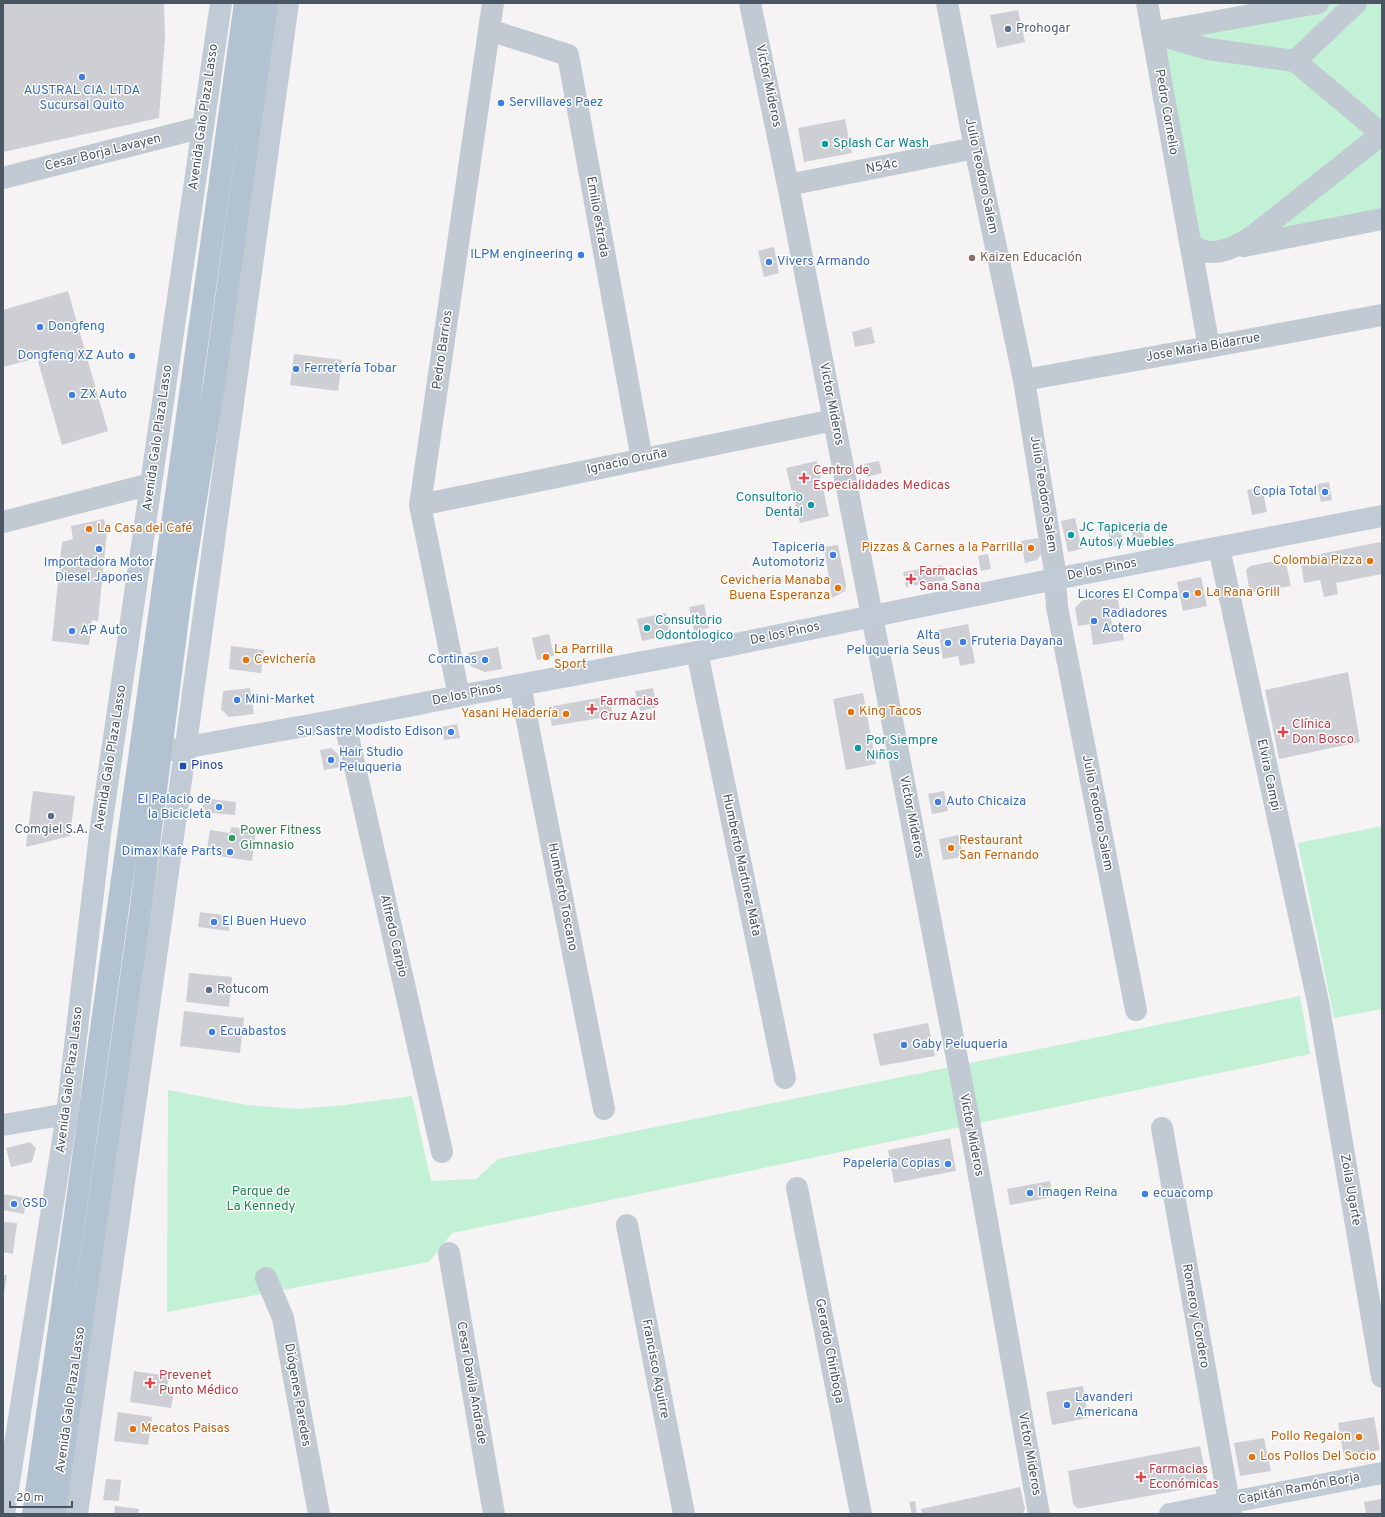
<svg xmlns="http://www.w3.org/2000/svg" width="1385" height="1517" viewBox="0 0 1385 1517" font-family="Overpass,sans-serif">
<style>
.green{fill:#c3f1d5}
.building{fill:#cdcfd5}
.lines{fill:none;stroke-linecap:round;stroke-linejoin:round}
.street{stroke:#c1cad2;stroke-width:22}
.secondary{stroke:#c1cbd6;stroke-width:22}
.primary{stroke:#b3c2d1;stroke-width:22}
.service-dot{fill:#5c6f8a;stroke:#fff;stroke-width:1.5}
.shop-dot{fill:#3f7fe0;stroke:#fff;stroke-width:1.5}
.culture-dot{fill:#0f9aa8;stroke:#fff;stroke-width:1.5}
.education-dot{fill:#8d6e63;stroke:#fff;stroke-width:1.5}
.health-dot{fill:#e0444e;stroke:#fff;stroke-width:1.5}
.food-dot{fill:#e8710a;stroke:#fff;stroke-width:1.5}
.transit-dot{fill:#1a4fb4;stroke:#fff;stroke-width:1.5}
.leisure-dot{fill:#2e9e5b;stroke:#fff;stroke-width:1.5}
.labels{text-anchor:middle;dominant-baseline:central;stroke-width:3;stroke-linejoin:round;paint-order:stroke}
.service-label{font-size:13px;fill:#4e5e75;stroke:#fff;text-anchor:start}
.street-label{font-size:13px;fill:#4a5661;stroke:#fff}
.shop-label{font-size:13px;fill:#366cbe;stroke:#fff;text-anchor:start}
.culture-label{font-size:13px;fill:#0d838f;stroke:#fff;text-anchor:start}
.education-label{font-size:13px;fill:#785e54;stroke:#fff;text-anchor:start}
.health-label{font-size:13px;fill:#be3a42;stroke:#fff;text-anchor:start}
.food-label{font-size:13px;fill:#c56008;stroke:#fff;text-anchor:start}
.transit-label{font-size:13px;fill:#164399;stroke:#fff;text-anchor:start}
.leisure-label{font-size:13px;fill:#27864d;stroke:#fff;text-anchor:start}
.park-label{font-size:13px;fill:#17864f;stroke:#fff}
</style>
<rect width="100%" height="100%" fill="#f5f3f3"/>
<path class="green" d="M 1318,3 L 1382,3 L 1382,218 L 1201,250 L 1152,33 Z
M 1382,826 L 1382,1009 L 1334,1018 L 1298,843 Z
M 1300,996 L 1310,1054 L 452,1233 L 429,1262 L 167,1312 L 168,1090 L 247,1105 L 299,1109 L 345,1105 L 412,1096 L 431,1181 L 476,1179 L 498,1159 Z"/>
<path class="building" d="M 3,3 L 164,3 L 165,37 L 159,118 L 3,152 Z
M 1018,10 L 1025,42 L 997,48 L 990,15 Z
M 845,119 L 852,153 L 804,162 L 798,128 Z
M 774,247 L 779,273 L 764,277 L 758,251 Z
M 68,291 L 108,431 L 62,445 L 37,358 L 3,367 L 3,310 Z
M 871,327 L 875,343 L 855,347 L 852,332 Z
M 294,354 L 342,360 L 338,391 L 290,385 Z
M 817,461 L 829,516 L 800,523 L 786,468 Z
M 879,461 L 882,473 L 867,477 L 864,464 Z
M 1329,482 L 1332,500 L 1321,502 L 1317,484 Z
M 1262,487 L 1267,512 L 1252,515 L 1247,490 Z
M 1075,518 L 1082,549 L 1068,552 L 1061,521 Z
M 104,519 L 107,532 L 98,621 L 92,620 L 89,645 L 52,641 L 62,542 L 73,539 L 71,526 Z
M 1141,523 L 1145,542 L 1134,544 L 1130,525 Z
M 1119,524 L 1124,545 L 1112,547 L 1108,531 L 1115,529 L 1114,525 Z
M 1038,538 L 1041,554 L 1037,560 L 1025,563 L 1021,541 Z
M 1380,542 L 1382,544 L 1382,574 L 1336,583 L 1338,594 L 1324,597 L 1320,580 L 1304,583 L 1300,558 Z
M 838,545 L 846,585 L 845,591 L 832,598 L 824,547 Z
M 988,554 L 991,569 L 981,571 L 978,556 Z
M 1285,559 L 1291,586 L 1250,593 L 1246,570 L 1250,566 Z
M 942,565 L 945,580 L 906,587 L 903,572 Z
M 1201,577 L 1207,606 L 1183,611 L 1177,582 Z
M 1117,594 L 1121,616 L 1111,618 L 1113,630 L 1122,628 L 1124,640 L 1093,645 L 1090,624 L 1078,626 L 1075,608 L 1083,600 Z
M 704,604 L 709,628 L 694,631 L 689,607 Z
M 666,613 L 670,635 L 642,641 L 637,619 Z
M 968,624 L 975,663 L 960,666 L 958,656 L 943,659 L 938,630 Z
M 549,634 L 554,656 L 537,660 L 532,638 Z
M 231,646 L 264,650 L 261,673 L 229,669 Z
M 498,647 L 502,669 L 485,672 L 470,666 L 468,653 Z
M 1348,672 L 1360,742 L 1279,759 L 1265,690 Z
M 250,688 L 254,714 L 229,717 L 221,709 L 223,691 Z
M 653,688 L 657,707 L 640,711 L 635,691 Z
M 863,693 L 876,764 L 846,770 L 833,699 Z
M 609,696 L 613,716 L 552,726 L 549,710 L 553,706 Z
M 457,724 L 460,738 L 444,740 L 442,727 Z
M 331,748 L 338,754 L 341,767 L 324,770 L 320,750 Z
M 33,791 L 75,796 L 70,836 L 26,847 Z
M 944,791 L 948,811 L 932,814 L 928,794 Z
M 203,798 L 236,802 L 235,815 L 202,812 Z
M 231,827 L 256,830 L 252,861 L 206,854 L 210,830 L 230,833 Z
M 959,835 L 963,857 L 943,860 L 939,839 Z
M 200,912 L 230,916 L 229,931 L 198,927 Z
M 189,973 L 232,977 L 229,1007 L 186,1002 Z
M 184,1011 L 244,1018 L 240,1053 L 180,1046 Z
M 928,1023 L 935,1056 L 880,1066 L 873,1034 Z
M 950,1138 L 956,1171 L 894,1183 L 888,1150 Z
M 30,1142 L 36,1148 L 32,1162 L 11,1167 L 6,1148 Z
M 1050,1181 L 1053,1197 L 1010,1205 L 1007,1189 Z
M 3,1194 L 26,1198 L 24,1214 L 3,1210 Z
M 3,1222 L 17,1223 L 13,1254 L 3,1252 Z
M 3,1275 L 7,1275 L 4,1294 L 3,1294 Z
M 134,1371 L 169,1376 L 167,1390 L 174,1391 L 171,1408 L 130,1402 Z
M 1083,1386 L 1088,1418 L 1052,1425 L 1046,1392 Z
M 118,1412 L 152,1417 L 148,1445 L 114,1441 Z
M 1374,1417 L 1380,1450 L 1344,1457 L 1338,1423 Z
M 1264,1438 L 1271,1471 L 1240,1476 L 1234,1443 Z
M 1200,1446 L 1208,1485 L 1082,1508 L 1077,1508 L 1073,1504 L 1068,1471 Z
M 106,1479 L 121,1480 L 119,1501 L 103,1500 Z
M 1020,1487 L 1025,1509 L 1023,1514 L 922,1514 L 921,1509 Z
M 1382,1499 L 1382,1514 L 1366,1514 L 1364,1502 Z
M 915,1501 L 917,1514 L 912,1514 L 909,1502 Z
M 115,1506 L 139,1509 L 138,1514 L 114,1514 Z"/>
<g class="lines">
<path class="street" d="M 750,3 L 788,185 L 872,616 L 973,1142 L 1039,1514
M 947,3 L 975,148 L 1024,380 L 1054,565 L 1057,607 L 1136,1010
M 1147,3 L 1190,242 C 1208,262 1234,248 1253,236 L 1382,134
M 489,30 L 568,55 L 642,459
M 1157,32 L 1318,3
M 1152,33 L 1208,49 L 1295,61 L 1382,134
M 1295,61 L 1356,3
M 3,178 L 203,127
M 788,185 L 975,148
M 1190,242 L 1209,347
M 1244,246 L 1382,219
M 1024,380 L 1209,347 L 1382,315
M 420,505 L 834,420
M 3,522 L 151,484
M 1219,548 L 1318,1002 L 1382,1377
M 697,652 L 785,1078
M 520,685 L 604,1109
M 459,696 L 420,505 L 493,3
M 344,719 L 442,1152
M 1162,1128 L 1231,1514
M 797,1188 L 861,1514
M 627,1225 L 684,1514
M 449,1253 L 494,1514
M 266,1278 L 283,1318 L 319,1514"/>
<path class="secondary" d="M 172,750 L 332,721 L 459,696 L 697,652 L 1055,579 L 1382,516
M 3,1125 L 67,1114
M 4,1514 L 67,1114 L 100,834 L 221,3
M 77,1514 L 183,766 L 288,3
M 1170,1514 L 1382,1473"/>
<path class="primary" d="M 33,1514 L 245,3
M 55,1514 L 141,907 L 182,587 L 215,379 L 267,3"/>
</g>
<g class="service-dot">
<circle cx="1008" cy="29" r="4"/>
<circle cx="51" cy="816" r="4"/>
<circle cx="209" cy="990" r="4"/>
</g>
<g class="shop-dot">
<circle cx="82" cy="77" r="4"/>
<circle cx="501" cy="103" r="4"/>
<circle cx="581" cy="255" r="4"/>
<circle cx="769" cy="262" r="4"/>
<circle cx="40" cy="327" r="4"/>
<circle cx="132" cy="356" r="4"/>
<circle cx="296" cy="369" r="4"/>
<circle cx="72" cy="395" r="4"/>
<circle cx="1325" cy="492" r="4"/>
<circle cx="99" cy="549" r="4"/>
<circle cx="833" cy="555" r="4"/>
<circle cx="1186" cy="595" r="4"/>
<circle cx="1094" cy="621" r="4"/>
<circle cx="72" cy="631" r="4"/>
<circle cx="963" cy="642" r="4"/>
<circle cx="948" cy="643" r="4"/>
<circle cx="485" cy="660" r="4"/>
<circle cx="237" cy="700" r="4"/>
<circle cx="451" cy="732" r="4"/>
<circle cx="331" cy="760" r="4"/>
<circle cx="938" cy="802" r="4"/>
<circle cx="219" cy="807" r="4"/>
<circle cx="230" cy="852" r="4"/>
<circle cx="214" cy="922" r="4"/>
<circle cx="212" cy="1032" r="4"/>
<circle cx="904" cy="1045" r="4"/>
<circle cx="948" cy="1164" r="4"/>
<circle cx="1030" cy="1193" r="4"/>
<circle cx="1145" cy="1194" r="4"/>
<circle cx="14" cy="1204" r="4"/>
<circle cx="1067" cy="1405" r="4"/>
</g>
<g class="culture-dot">
<circle cx="825" cy="144" r="4"/>
<circle cx="811" cy="505" r="4"/>
<circle cx="1071" cy="535" r="4"/>
<circle cx="647" cy="628" r="4"/>
<circle cx="858" cy="748" r="4"/>
</g>
<circle class="education-dot" cx="972" cy="258" r="4"/>
<g class="health-dot">
<path d="M802 472h4v4h4v4h-4v4h-4v-4h-4v-4h4z"/>
<path d="M909 573h4v4h4v4h-4v4h-4v-4h-4v-4h4z"/>
<path d="M590 703h4v4h4v4h-4v4h-4v-4h-4v-4h4z"/>
<path d="M1281 726h4v4h4v4h-4v4h-4v-4h-4v-4h4z"/>
<path d="M148 1377h4v4h4v4h-4v4h-4v-4h-4v-4h4z"/>
<path d="M1139 1471h4v4h4v4h-4v4h-4v-4h-4v-4h4z"/>
</g>
<g class="food-dot">
<circle cx="89" cy="529" r="4"/>
<circle cx="1031" cy="548" r="4"/>
<circle cx="1370" cy="561" r="4"/>
<circle cx="838" cy="588" r="4"/>
<circle cx="1198" cy="593" r="4"/>
<circle cx="546" cy="657" r="4"/>
<circle cx="246" cy="660" r="4"/>
<circle cx="851" cy="712" r="4"/>
<circle cx="566" cy="714" r="4"/>
<circle cx="951" cy="848" r="4"/>
<circle cx="133" cy="1429" r="4"/>
<circle cx="1359" cy="1437" r="4"/>
<circle cx="1252" cy="1457" r="4"/>
</g>
<rect class="transit-dot" x="179" y="762" width="8" height="8" rx="2"/>
<circle class="leisure-dot" cx="232" cy="838" r="4"/>
<g class="labels">
<g class="service-label">
<text x="1016" y="29">Prohogar</text>
<text x="51" y="830" text-anchor="middle">Comgiel S.A.</text>
<text x="217" y="990">Rotucom</text>
</g>
<g class="street-label">
<text transform="translate(768 86) rotate(78)">Victor Mideros</text>
<text transform="translate(1166 112) rotate(80)">Pedro Cornelio</text>
<text transform="translate(204 117) rotate(-82)">Avenida Galo Plaza Lasso</text>
<text transform="translate(103 153) rotate(-14)">Cesar Borja Lavayen</text>
<text transform="translate(882 167) rotate(-11)">N54c</text>
<text transform="translate(981 176) rotate(78)">Julio Teodoro Salem</text>
<text transform="translate(597 217) rotate(80)">Emilio estrada</text>
<text transform="translate(1203 348) rotate(-10)">Jose Maria Bidarrue</text>
<text transform="translate(443 350) rotate(-82)">Pedro Barrios</text>
<text transform="translate(831 404) rotate(79)">Victor Mideros</text>
<text transform="translate(158 438) rotate(-82)">Avenida Galo Plaza Lasso</text>
<text transform="translate(627 462) rotate(-12)">Ignacio Oruña</text>
<text transform="translate(1043 494) rotate(81)">Julio Teodoro Salem</text>
<text transform="translate(1102 570) rotate(-11)">De los Pinos</text>
<text transform="translate(785 634) rotate(-12)">De los Pinos</text>
<text transform="translate(467 695) rotate(-11)">De los Pinos</text>
<text transform="translate(111 758) rotate(-81)">Avenida Galo Plaza Lasso</text>
<text transform="translate(1268 775) rotate(78)">Elvira Campi</text>
<text transform="translate(1097 813) rotate(79)">Julio Teodoro Salem</text>
<text transform="translate(911 817) rotate(79)">Victor Mideros</text>
<text transform="translate(741 865) rotate(78)">Humberto Martinez Mata</text>
<text transform="translate(562 897) rotate(79)">Humberto Toscano</text>
<text transform="translate(393 936) rotate(77)">Alfredo Carpio</text>
<text transform="translate(70 1080) rotate(-83)">Avenida Galo Plaza Lasso</text>
<text transform="translate(971 1135) rotate(79)">Victor Mideros</text>
<text transform="translate(1350 1190) rotate(80)">Zoila Ugarte</text>
<text transform="translate(1195 1316) rotate(80)">Romero y Cordero</text>
<text transform="translate(829 1351) rotate(79)">Gerardo Chiriboga</text>
<text transform="translate(655 1369) rotate(79)">Francisco Aguirre</text>
<text transform="translate(471 1383) rotate(80)">Cesar Davila Andrade</text>
<text transform="translate(297 1395) rotate(80)">Diógenes Paredes</text>
<text transform="translate(71 1400) rotate(-82)">Avenida Galo Plaza Lasso</text>
<text transform="translate(1029 1454) rotate(80)">Victor Mideros</text>
<text transform="translate(1299 1489) rotate(-11)">Capitán Ramón Borja</text>
</g>
<g class="shop-label">
<text x="82" y="91" text-anchor="middle">AUSTRAL CIA. LTDA<tspan x="82" dy="15">Sucursal Quito</tspan></text>
<text x="509" y="103">Servillaves Paez</text>
<text x="573" y="255" text-anchor="end">ILPM engineering</text>
<text x="777" y="262">Vivers Armando</text>
<text x="48" y="327">Dongfeng</text>
<text x="124" y="356" text-anchor="end">Dongfeng XZ Auto</text>
<text x="304" y="369">Ferretería Tobar</text>
<text x="80" y="395">ZX Auto</text>
<text x="1317" y="492" text-anchor="end">Copia Total</text>
<text x="825" y="548" text-anchor="end">Tapiceria<tspan x="825" dy="15">Automotoriz</tspan></text>
<text x="99" y="563" text-anchor="middle">Importadora Motor<tspan x="99" dy="15">Diesel Japones</tspan></text>
<text x="1178" y="595" text-anchor="end">Licores El Compa</text>
<text x="1102" y="614">Radiadores<tspan x="1102" dy="15">Aotero</tspan></text>
<text x="80" y="631">AP Auto</text>
<text x="940" y="636" text-anchor="end">Alta<tspan x="940" dy="15">Peluqueria Seus</tspan></text>
<text x="971" y="642">Fruteria Dayana</text>
<text x="477" y="660" text-anchor="end">Cortinas</text>
<text x="245" y="700">Mini-Market</text>
<text x="443" y="732" text-anchor="end">Su Sastre Modisto Edison</text>
<text x="339" y="753">Hair Studio<tspan x="339" dy="15">Peluqueria</tspan></text>
<text x="211" y="800" text-anchor="end">El Palacio de<tspan x="211" dy="15">la Bicicleta</tspan></text>
<text x="946" y="802">Auto Chicaiza</text>
<text x="222" y="852" text-anchor="end">Dimax Kafe Parts</text>
<text x="222" y="922">El Buen Huevo</text>
<text x="220" y="1032">Ecuabastos</text>
<text x="912" y="1045">Gaby Peluqueria</text>
<text x="940" y="1164" text-anchor="end">Papeleria Copias</text>
<text x="1038" y="1193">Imagen Reina</text>
<text x="1153" y="1194">ecuacomp</text>
<text x="22" y="1204">GSD</text>
<text x="1075" y="1398">Lavanderi<tspan x="1075" dy="15">Americana</tspan></text>
</g>
<g class="culture-label">
<text x="833" y="144">Splash Car Wash</text>
<text x="803" y="498" text-anchor="end">Consultorio<tspan x="803" dy="15">Dental</tspan></text>
<text x="1079" y="528">JC Tapiceria de<tspan x="1079" dy="15">Autos y Muebles</tspan></text>
<text x="655" y="621">Consultorio<tspan x="655" dy="15">Odontologico</tspan></text>
<text x="866" y="741">Por Siempre<tspan x="866" dy="15">Niños</tspan></text>
</g>
<g class="education-label">
<text x="980" y="258">Kaizen Educación</text>
</g>
<g class="health-label">
<text x="813" y="471">Centro de<tspan x="813" dy="15">Especialidades Medicas</tspan></text>
<text x="919" y="572">Farmacias<tspan x="919" dy="15">Sana Sana</tspan></text>
<text x="600" y="702">Farmacias<tspan x="600" dy="15">Cruz Azul</tspan></text>
<text x="1292" y="725">Clínica<tspan x="1292" dy="15">Don Bosco</tspan></text>
<text x="159" y="1376">Prevenet<tspan x="159" dy="15">Punto Médico</tspan></text>
<text x="1149" y="1470">Farmacias<tspan x="1149" dy="15">Económicas</tspan></text>
</g>
<g class="food-label">
<text x="97" y="529">La Casa del Café</text>
<text x="1023" y="548" text-anchor="end">Pizzas &amp; Carnes a la Parrilla</text>
<text x="1362" y="561" text-anchor="end">Colombia Pizza</text>
<text x="830" y="581" text-anchor="end">Cevicheria Manaba<tspan x="830" dy="15">Buena Esperanza</tspan></text>
<text x="1206" y="593">La Rana Grill</text>
<text x="554" y="650">La Parrilla<tspan x="554" dy="15">Sport</tspan></text>
<text x="254" y="660">Cevichería</text>
<text x="859" y="712">King Tacos</text>
<text x="558" y="714" text-anchor="end">Yasani Heladería</text>
<text x="959" y="841">Restaurant<tspan x="959" dy="15">San Fernando</tspan></text>
<text x="141" y="1429">Mecatos Paisas</text>
<text x="1351" y="1437" text-anchor="end">Pollo Regalon</text>
<text x="1260" y="1457">Los Pollos Del Socio</text>
</g>
<g class="transit-label">
<text x="191" y="766">Pinos</text>
</g>
<g class="leisure-label">
<text x="240" y="831">Power Fitness<tspan x="240" dy="15">Gimnasio</tspan></text>
</g>
<g class="park-label">
<text x="261" y="1192">Parque de<tspan x="261" dy="15">La Kennedy</tspan></text>
</g>
</g>
<rect width="1385" height="1517" fill="none" stroke="#4a5661" stroke-width="8"/>
<path d="M10 1501v6h62v-6" fill="none" stroke="#4a5661" stroke-width="2"/>
<text x="16" y="1501" font-size="12" fill="#4a5661" stroke="#ffffff" stroke-width="3" paint-order="stroke">20 m</text>
</svg>
